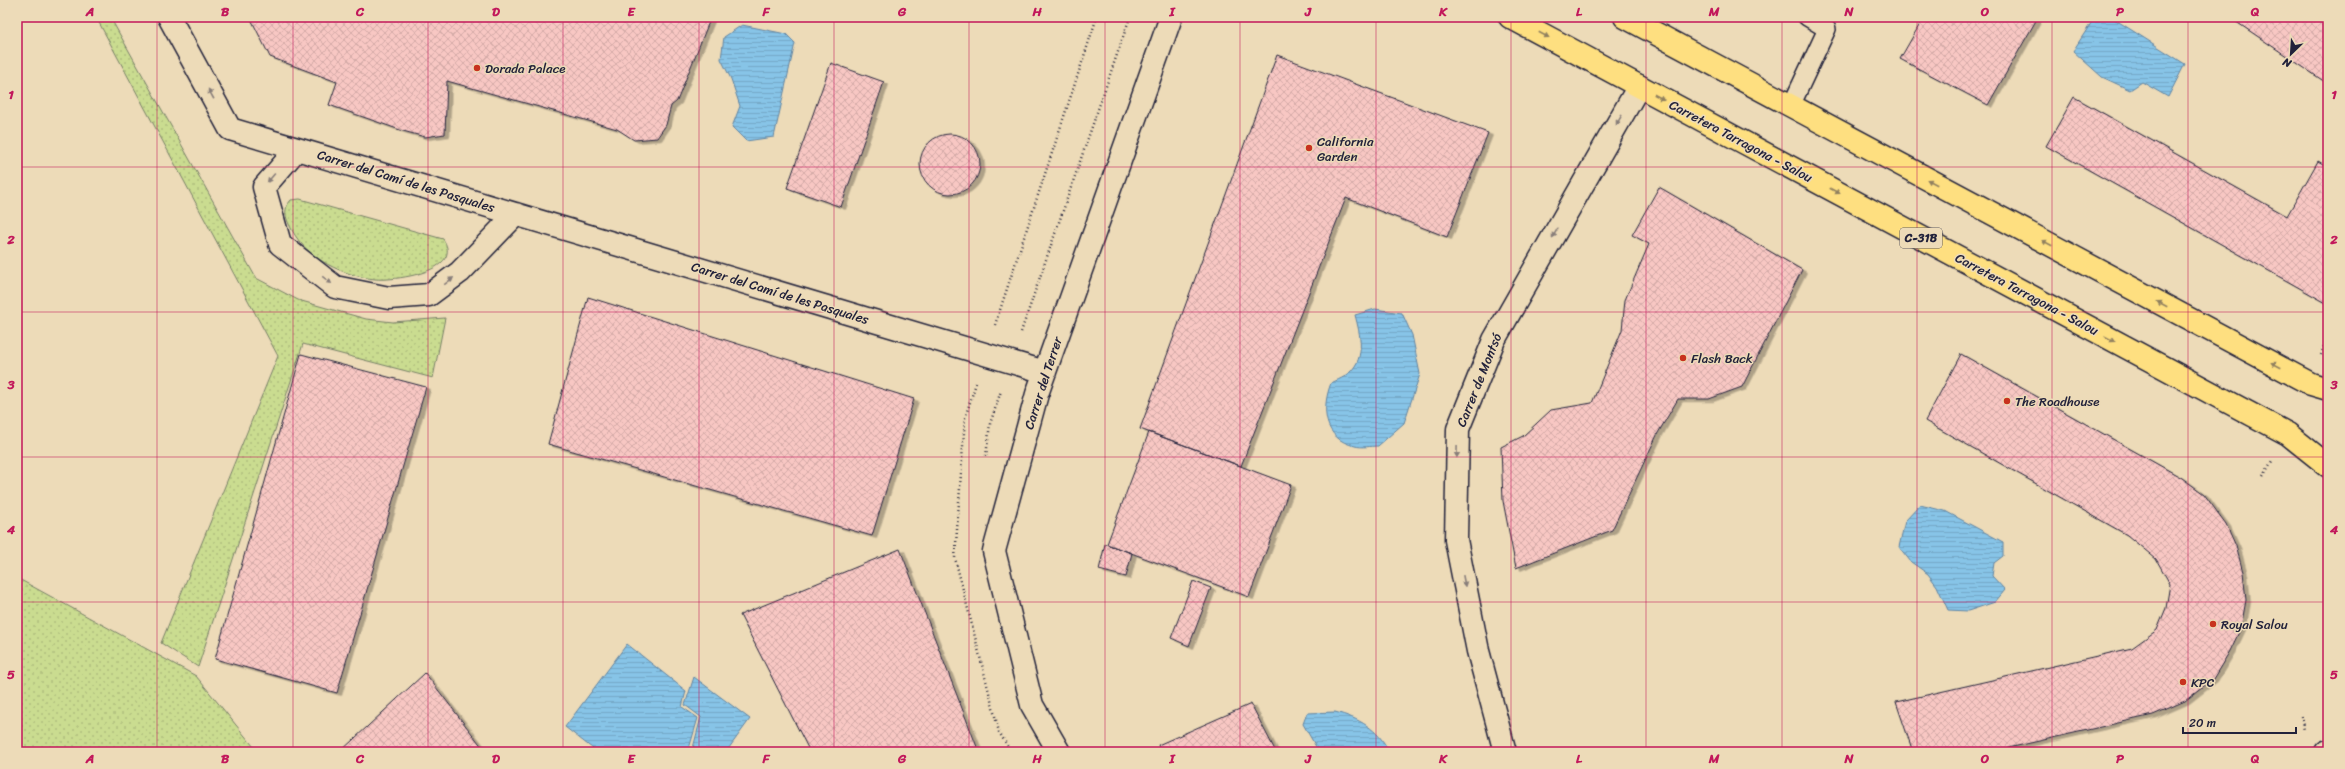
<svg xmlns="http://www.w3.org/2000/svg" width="2345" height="769" viewBox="0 0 2345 769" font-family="Sriracha,sans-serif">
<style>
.green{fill:url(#green-dots);stroke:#767f66}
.water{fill:url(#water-rules);stroke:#5f83a2}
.building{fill:url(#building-cross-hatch);stroke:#22223b;filter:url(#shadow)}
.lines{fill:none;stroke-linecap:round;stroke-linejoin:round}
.lane-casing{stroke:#22223b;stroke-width:20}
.street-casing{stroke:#22223b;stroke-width:25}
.secondary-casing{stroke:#22223b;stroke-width:25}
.primary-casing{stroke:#22223b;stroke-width:25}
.path{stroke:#22223b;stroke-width:2.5;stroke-dasharray:1 3;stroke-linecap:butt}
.lane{stroke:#eddbb8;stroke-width:17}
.street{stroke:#eddbb8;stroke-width:22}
.secondary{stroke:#eddbb8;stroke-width:22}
.primary{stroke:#fedf80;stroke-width:22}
.oneway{fill:#90805e}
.oneway2{fill:#887e7a}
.grid{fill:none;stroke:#c2185b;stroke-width:1;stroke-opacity:0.55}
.poi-dot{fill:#c8321e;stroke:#eddbb8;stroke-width:1.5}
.labels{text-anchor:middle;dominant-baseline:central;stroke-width:3;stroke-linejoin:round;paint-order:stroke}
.shield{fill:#eddbb8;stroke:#5f5a60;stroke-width:1}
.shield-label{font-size:12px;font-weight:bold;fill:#22223b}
.poi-label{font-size:13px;fill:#22223b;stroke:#eddbb8;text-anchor:start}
.street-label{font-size:13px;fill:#22223b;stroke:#eddbb8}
.neatline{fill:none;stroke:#c2185b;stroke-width:1.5}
.grid-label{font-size:13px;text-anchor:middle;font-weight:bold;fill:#c2185b}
</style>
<defs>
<pattern id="green-dots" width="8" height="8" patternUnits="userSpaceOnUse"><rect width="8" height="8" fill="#cadc90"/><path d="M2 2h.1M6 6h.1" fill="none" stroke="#adbc7d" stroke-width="1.8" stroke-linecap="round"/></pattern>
<pattern id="water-rules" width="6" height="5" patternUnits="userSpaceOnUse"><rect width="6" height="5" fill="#87c4e7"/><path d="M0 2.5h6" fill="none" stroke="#74a8c7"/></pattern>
<pattern id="building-cross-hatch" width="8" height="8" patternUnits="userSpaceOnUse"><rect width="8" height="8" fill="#f8c7c3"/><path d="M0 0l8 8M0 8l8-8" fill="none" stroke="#d4aba8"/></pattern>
<filter id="shadow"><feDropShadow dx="4.5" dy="2.5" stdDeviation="0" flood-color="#0004"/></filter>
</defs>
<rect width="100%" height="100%" fill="#eddbb8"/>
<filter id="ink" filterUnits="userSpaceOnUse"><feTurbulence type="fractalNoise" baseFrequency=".025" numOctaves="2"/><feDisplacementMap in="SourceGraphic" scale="8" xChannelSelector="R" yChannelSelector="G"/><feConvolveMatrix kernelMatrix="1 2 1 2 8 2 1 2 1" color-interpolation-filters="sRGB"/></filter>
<g filter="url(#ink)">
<path class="green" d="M 96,17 L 110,17 L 256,278 L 298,300 L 366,319 L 393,322 L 445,318 L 433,378 L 303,344 L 198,667 L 161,643 L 278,356 Z
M 300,199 L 443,239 C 465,271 396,281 375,279 C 344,276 307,259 292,230 C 286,219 282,210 291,200 Z
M 17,578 L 196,676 L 258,752 L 17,752 Z"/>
<path class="water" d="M 2095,17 L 2111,17 L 2185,64 L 2168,97 L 2142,82 L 2130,90 L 2102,77 L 2073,51 Z
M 742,25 L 786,34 L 795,43 L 774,137 L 746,141 L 732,127 L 740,106 L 731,79 L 721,59 L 724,37 Z
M 1375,309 L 1402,313 L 1412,335 L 1420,374 L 1404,423 L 1378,446 C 1371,446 1362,448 1355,446 C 1323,439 1321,409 1331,383 C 1337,380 1346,377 1350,372 C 1366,357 1360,334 1355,315 Z
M 1920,505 L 1945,511 L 2003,542 L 2003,556 L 1994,563 L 1992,576 L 2005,590 L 1995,602 L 1968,611 L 1948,610 L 1937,586 L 1928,574 L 1911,562 L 1899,547 L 1905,521 Z
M 627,644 L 686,691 L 682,707 L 698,718 L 688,752 L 597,752 L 565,727 Z
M 694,677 L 750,719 L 726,752 L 692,752 L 701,717 L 685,705 Z
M 1335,712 C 1358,718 1379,729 1389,752 L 1319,752 L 1303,724 L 1307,713 Z"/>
<path class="building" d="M 250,17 L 711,17 L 677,101 L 671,106 L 666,125 L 657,138 L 634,140 L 617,129 L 447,81 L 445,134 L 425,137 L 403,131 L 329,105 L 337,82 L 270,57 Z
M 1924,17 L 2038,17 L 1988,105 L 1900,59 Z
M 2229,17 L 2328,17 L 2328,84 Z
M 1277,55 L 1488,133 L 1447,237 L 1346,198 L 1241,466 L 1140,429 Z
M 831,63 L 884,82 L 841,207 L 787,188 Z
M 2074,97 L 2287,216 L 2318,161 L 2328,167 L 2328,304 L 2046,146 Z
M920 164a30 30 0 1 1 60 0a30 30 0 1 1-60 0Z
M 1659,187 L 1802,270 L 1742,387 L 1709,399 L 1678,399 L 1658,433 L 1612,530 L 1516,568 L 1503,501 L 1501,447 L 1523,436 L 1551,410 L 1592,403 L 1622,330 L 1625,300 L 1649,244 L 1632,235 Z
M 588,297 L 914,399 L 872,536 L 548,444 Z
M 301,354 L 426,387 L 337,693 L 215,659 Z
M 1961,354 L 2182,478 L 2204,494 L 2226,524 L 2236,546 L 2243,572 L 2246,600 L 2241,628 L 2230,651 L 2213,679 L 2185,701 L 2153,715 L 1991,752 L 1913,752 L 1896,702 L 2132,648 L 2157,630 L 2166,608 L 2170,584 L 2156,559 L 2127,535 L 1925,421 Z
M 1149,432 L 1291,485 L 1249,597 L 1107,544 Z
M 1105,544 L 1132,553 L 1126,577 L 1099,570 Z
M 900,549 L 979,752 L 810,752 L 740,615 Z
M 1193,581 L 1211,588 L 1189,646 L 1171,638 Z
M 425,673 L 486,752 L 340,752 Z
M 1251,704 L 1276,752 L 1161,752 L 1158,745 Z"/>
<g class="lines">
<g class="lane-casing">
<path id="lane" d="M 1791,106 L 1827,29 L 1807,17"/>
</g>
<g class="street-casing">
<path id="street" d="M 169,17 L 230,129 L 1045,372
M 297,149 L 264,187 L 280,244 L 335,287 L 389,298 L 429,295 L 460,272 L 516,214
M 1059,752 L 1032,705 L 994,551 L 1037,394 L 1171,17
M 1505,752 L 1478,651 L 1456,540 L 1458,429 L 1494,340 L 1639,86"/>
</g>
<g class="secondary-casing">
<path id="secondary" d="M 2326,752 L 2328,751"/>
</g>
<g class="primary-casing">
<path id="primary" d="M 1510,17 L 2288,434 L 2328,466
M 1625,17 L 2311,384 L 2328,389"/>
</g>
<path class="path" d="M 995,325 L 1097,17
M 1021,332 L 1130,17
M 2321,355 L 2325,343 L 2328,342
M 976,383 L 965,418 L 955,558 L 999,732 L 1011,752
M 986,456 L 990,424 L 1001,391
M 2263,476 L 2272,461
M 2301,716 L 2304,730"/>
<use href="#lane" class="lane"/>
<use href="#street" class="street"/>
<use href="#secondary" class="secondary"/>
<use href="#primary" class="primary"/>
</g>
<defs><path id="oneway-solid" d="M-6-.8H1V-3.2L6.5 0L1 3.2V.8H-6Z"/></defs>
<g class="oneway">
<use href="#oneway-solid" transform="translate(1544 35) rotate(28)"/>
<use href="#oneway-solid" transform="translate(1659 97) rotate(28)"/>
<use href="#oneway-solid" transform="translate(1932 182) rotate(-152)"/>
<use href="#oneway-solid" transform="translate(1835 191) rotate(28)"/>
<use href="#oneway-solid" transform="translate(2047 243) rotate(-152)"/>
<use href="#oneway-solid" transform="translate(2162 304) rotate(-152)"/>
<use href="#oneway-solid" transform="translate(2110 339) rotate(28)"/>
<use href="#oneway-solid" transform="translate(2276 365) rotate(-152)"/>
</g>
<g class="oneway2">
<use href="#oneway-solid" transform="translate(211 94) rotate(-119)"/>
<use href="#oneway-solid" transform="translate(1619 120) rotate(120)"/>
<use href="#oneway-solid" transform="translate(271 178) rotate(130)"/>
<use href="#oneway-solid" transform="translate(1555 233) rotate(120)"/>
<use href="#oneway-solid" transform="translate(327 280) rotate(37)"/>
<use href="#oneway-solid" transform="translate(449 281) rotate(-37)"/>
<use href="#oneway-solid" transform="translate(1457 452) rotate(91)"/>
<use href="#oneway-solid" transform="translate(1464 581) rotate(79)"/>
</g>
</g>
<path class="grid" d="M 157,17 L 157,752M 293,17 L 293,752M 428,17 L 428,752M 563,17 L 563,752M 699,17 L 699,752M 834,17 L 834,752M 969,17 L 969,752M 1105,17 L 1105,752M 1240,17 L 1240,752M 1376,17 L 1376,752M 1511,17 L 1511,752M 1646,17 L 1646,752M 1782,17 L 1782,752M 1917,17 L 1917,752M 2052,17 L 2052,752M 2188,17 L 2188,752M 17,167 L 2328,167M 17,312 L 2328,312M 17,457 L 2328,457M 17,602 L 2328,602"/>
<g class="poi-dot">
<circle cx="477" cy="68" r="4"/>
<circle cx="1309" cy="148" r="4"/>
<circle cx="1683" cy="358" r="4"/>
<circle cx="2007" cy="401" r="4"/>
<circle cx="2213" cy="624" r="4"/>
<circle cx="2183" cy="682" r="4"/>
</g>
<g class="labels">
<rect class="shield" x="1900" y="228" width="42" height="20" rx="3"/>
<g class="shield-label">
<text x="1921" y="238">C-31B</text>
</g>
<g class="poi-label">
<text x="485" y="68">Dorada Palace</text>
<text x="1317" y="141">California<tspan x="1317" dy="15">Garden</tspan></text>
<text x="1691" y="358">Flash Back</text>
<text x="2015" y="401">The Roadhouse</text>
<text x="2221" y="624">Royal Salou</text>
<text x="2191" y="682">KPC</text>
</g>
<g class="street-label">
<text transform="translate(1741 141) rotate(28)">Carretera Tarragona - Salou</text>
<text transform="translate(406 181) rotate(17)">Carrer del Camí de les Pasquales</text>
<text transform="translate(780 293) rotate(17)">Carrer del Camí de les Pasquales</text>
<text transform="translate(2027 294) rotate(28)">Carretera Tarragona - Salou</text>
<text transform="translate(1479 380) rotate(-68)">Carrer de Montsó</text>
<text transform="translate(1043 383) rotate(-72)">Carrer del Terrer</text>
</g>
</g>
<rect width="2345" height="769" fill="none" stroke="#eddbb8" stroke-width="44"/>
<g transform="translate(2291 54) rotate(205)" stroke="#eddbb8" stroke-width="3" paint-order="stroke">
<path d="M0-3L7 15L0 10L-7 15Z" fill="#22223b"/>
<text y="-6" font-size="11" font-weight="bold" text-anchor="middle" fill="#22223b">N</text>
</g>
<path d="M2183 727v6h113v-6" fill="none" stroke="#22223b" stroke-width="2"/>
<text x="2189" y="727" font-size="12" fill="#22223b" stroke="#eddbb8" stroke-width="3" paint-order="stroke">20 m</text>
<rect x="22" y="22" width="2301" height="725" class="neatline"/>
<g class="grid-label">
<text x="90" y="16">A</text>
<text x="225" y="16">B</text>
<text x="360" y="16">C</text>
<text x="496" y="16">D</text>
<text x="631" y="16">E</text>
<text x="766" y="16">F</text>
<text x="902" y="16">G</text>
<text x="1037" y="16">H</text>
<text x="1172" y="16">I</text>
<text x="1308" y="16">J</text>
<text x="1443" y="16">K</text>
<text x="1579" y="16">L</text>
<text x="1714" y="16">M</text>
<text x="1849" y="16">N</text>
<text x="1985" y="16">O</text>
<text x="2120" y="16">P</text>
<text x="2255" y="16">Q</text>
<text x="11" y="99">1</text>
<text x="2334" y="99">1</text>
<text x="11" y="244">2</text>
<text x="2334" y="244">2</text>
<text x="11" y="389">3</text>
<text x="2334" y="389">3</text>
<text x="11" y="534">4</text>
<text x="2334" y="534">4</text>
<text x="11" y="679">5</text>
<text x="2334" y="679">5</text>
<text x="90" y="763">A</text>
<text x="225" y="763">B</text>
<text x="360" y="763">C</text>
<text x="496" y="763">D</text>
<text x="631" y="763">E</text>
<text x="766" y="763">F</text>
<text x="902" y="763">G</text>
<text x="1037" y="763">H</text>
<text x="1172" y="763">I</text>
<text x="1308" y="763">J</text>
<text x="1443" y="763">K</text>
<text x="1579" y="763">L</text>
<text x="1714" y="763">M</text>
<text x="1849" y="763">N</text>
<text x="1985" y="763">O</text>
<text x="2120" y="763">P</text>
<text x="2255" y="763">Q</text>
</g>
</svg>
